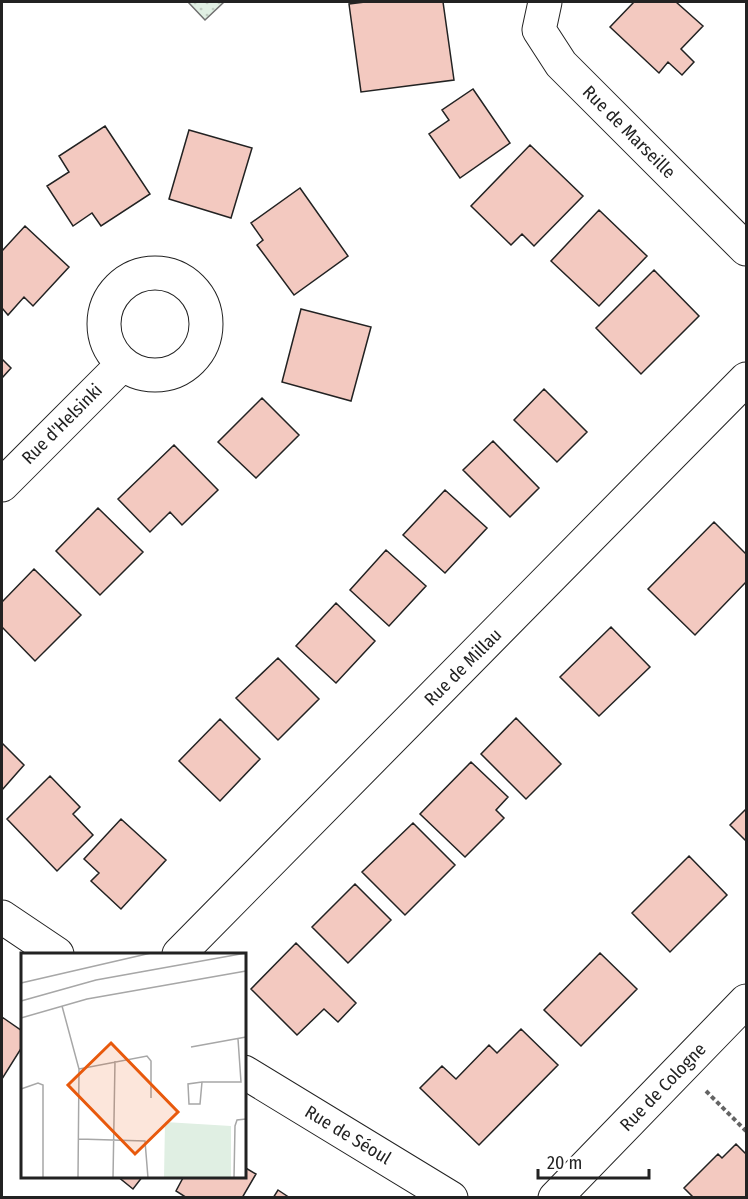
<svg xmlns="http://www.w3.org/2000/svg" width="748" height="1199" viewBox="0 0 748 1199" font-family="'Fira Sans Condensed',sans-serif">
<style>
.park{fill:url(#park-dots);stroke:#6f6f6f;stroke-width:1.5}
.building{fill:#f3c9c0;stroke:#222;stroke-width:1.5}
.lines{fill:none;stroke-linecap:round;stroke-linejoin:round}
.minor-casing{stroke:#222;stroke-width:35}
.path{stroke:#646464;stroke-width:4;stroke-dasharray:4.5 3;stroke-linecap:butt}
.minor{stroke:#fff;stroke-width:33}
.labels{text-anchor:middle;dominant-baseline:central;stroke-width:4.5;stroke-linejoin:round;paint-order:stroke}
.street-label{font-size:18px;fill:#222;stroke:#fff}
.inset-road{fill:none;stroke:#a7a7a7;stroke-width:1.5}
.view{fill:#e8590c;fill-opacity:0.15;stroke:#e8590c;stroke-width:3}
.inset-edge{fill:none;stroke:#222;stroke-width:3}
</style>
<defs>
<pattern id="park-dots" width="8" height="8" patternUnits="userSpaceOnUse" patternTransform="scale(1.5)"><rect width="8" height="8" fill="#e0efe3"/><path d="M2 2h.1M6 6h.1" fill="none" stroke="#c0cdc2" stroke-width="1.8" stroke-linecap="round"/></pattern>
</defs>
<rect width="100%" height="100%" fill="#fff"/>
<path class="park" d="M 188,2 L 224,2 L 205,20 Z"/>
<path class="building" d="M 365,2 L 443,2 L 454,80 L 361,92 L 349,4 Z
M 634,2 L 676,2 L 703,26 L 681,49 L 694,62 L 682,75 L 668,62 L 659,73 L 610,27 Z
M 473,89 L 510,143 L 460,178 L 429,134 L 449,120 L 442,110 Z
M 105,126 L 150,194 L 101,226 L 92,213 L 73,226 L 47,186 L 69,172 L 59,156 Z
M 189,130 L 252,148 L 231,218 L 169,199 Z
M 530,145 L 583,196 L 534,246 L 522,234 L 511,245 L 471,206 Z
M 300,188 L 348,256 L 294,295 L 257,245 L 263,240 L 251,223 Z
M 599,210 L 647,256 L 599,306 L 551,261 Z
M 25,226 L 69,267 L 33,306 L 24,297 L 8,315 L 2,308 L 2,251 Z
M 654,270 L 699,316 L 641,374 L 596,328 Z
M 301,309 L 371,327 L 351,401 L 282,382 Z
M 2,359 L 11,368 L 2,378 Z
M 544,389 L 587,432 L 557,462 L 514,420 Z
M 262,398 L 299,435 L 256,478 L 218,442 Z
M 493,441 L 539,488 L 510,517 L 463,470 Z
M 174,445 L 218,490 L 182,525 L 170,512 L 150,532 L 118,499 Z
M 445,490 L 487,528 L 445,573 L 403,535 Z
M 98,508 L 143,552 L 100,595 L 56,551 Z
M 714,522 L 746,554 L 746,582 L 695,635 L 648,589 Z
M 386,550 L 426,586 L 389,626 L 350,590 Z
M 34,569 L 81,615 L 35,661 L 2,627 L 2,602 Z
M 336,603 L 375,641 L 336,683 L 296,646 Z
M 611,627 L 650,667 L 599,716 L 560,677 Z
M 278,658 L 319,699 L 278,740 L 236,698 Z
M 516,718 L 561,764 L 526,799 L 481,754 Z
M 220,719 L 260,759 L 220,801 L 179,761 Z
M 2,743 L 24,765 L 2,790 Z
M 471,762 L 508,797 L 496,810 L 504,818 L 465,857 L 420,814 Z
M 50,776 L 80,807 L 73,814 L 93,835 L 57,871 L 7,819 Z
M 746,809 L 746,841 L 730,825 Z
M 121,819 L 166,860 L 121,909 L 91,881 L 99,873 L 84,859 Z
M 413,823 L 455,865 L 405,915 L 362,872 Z
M 689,856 L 727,895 L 670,952 L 632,913 Z
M 355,884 L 391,920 L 348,963 L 312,927 Z
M 296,943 L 356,1003 L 338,1022 L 324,1009 L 297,1035 L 251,989 Z
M 600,953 L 637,989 L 581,1046 L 544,1010 Z
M 2,1017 L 22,1031 L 22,1047 L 2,1079 Z
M 521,1029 L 558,1065 L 479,1145 L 420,1088 L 442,1066 L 456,1079 L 489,1045 L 497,1053 Z
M 736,1144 L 746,1154 L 746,1198 L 694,1198 L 684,1188 L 718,1154 L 722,1158 Z
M 244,1167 L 256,1174 L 242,1198 L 187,1198 L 176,1191 L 184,1176 L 244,1176 Z
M 117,1176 L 143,1176 L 133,1189 Z
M 278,1190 L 290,1198 L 273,1198 Z"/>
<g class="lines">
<g class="minor-casing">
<path id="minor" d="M 545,2 L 539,30 L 561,64 L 746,249
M104 324a51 51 0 1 1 102 0a51 51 0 1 1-102 0Z
M 2,485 L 123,364
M 2,917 L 57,954
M 179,954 L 746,379
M 244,1072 L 451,1198
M 555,1198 L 746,1001"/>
</g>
<path class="path" d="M 706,1091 L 746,1131"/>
<use href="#minor" class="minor"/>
</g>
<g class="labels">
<g class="street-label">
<text transform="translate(629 132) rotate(45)">Rue de Marseille</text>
<text transform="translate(62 424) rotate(-45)">Rue d'Helsinki</text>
<text transform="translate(463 667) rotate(-45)">Rue de Millau</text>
<text transform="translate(663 1087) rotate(-46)">Rue de Cologne</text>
<text transform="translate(348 1135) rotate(31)">Rue de Séoul</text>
</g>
</g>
<g transform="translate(21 953)">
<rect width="225" height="225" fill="#fff"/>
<path d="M 144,169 L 210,173 L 210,225 L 143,225 Z" fill="#e0efe3"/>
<path class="inset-road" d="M 0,30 L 130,0M 0,48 L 75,27 L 225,0M 41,53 L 58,116 L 57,225M 0,65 L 66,46 L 225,18M 170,94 L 225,84M 58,116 L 126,103 L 130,108 L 130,145M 181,129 L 167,131 L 168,151 L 179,151 L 181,129 L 220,129 L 217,86M 0,136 L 17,130 L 22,132 L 22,225M 58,186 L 124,188 L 127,225M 92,225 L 94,108M 213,225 L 214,173 L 216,167 L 225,166"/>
<path class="view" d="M 90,90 L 157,159 L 114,201 L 47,132 Z"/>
<rect width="225" height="225" class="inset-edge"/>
</g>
<rect width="748" height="1199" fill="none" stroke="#222222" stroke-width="6"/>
<path d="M538 1169v9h111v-9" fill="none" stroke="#222222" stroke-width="3"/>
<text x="547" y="1169" font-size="18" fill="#222222" stroke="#ffffff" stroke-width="4.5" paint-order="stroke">20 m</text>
</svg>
